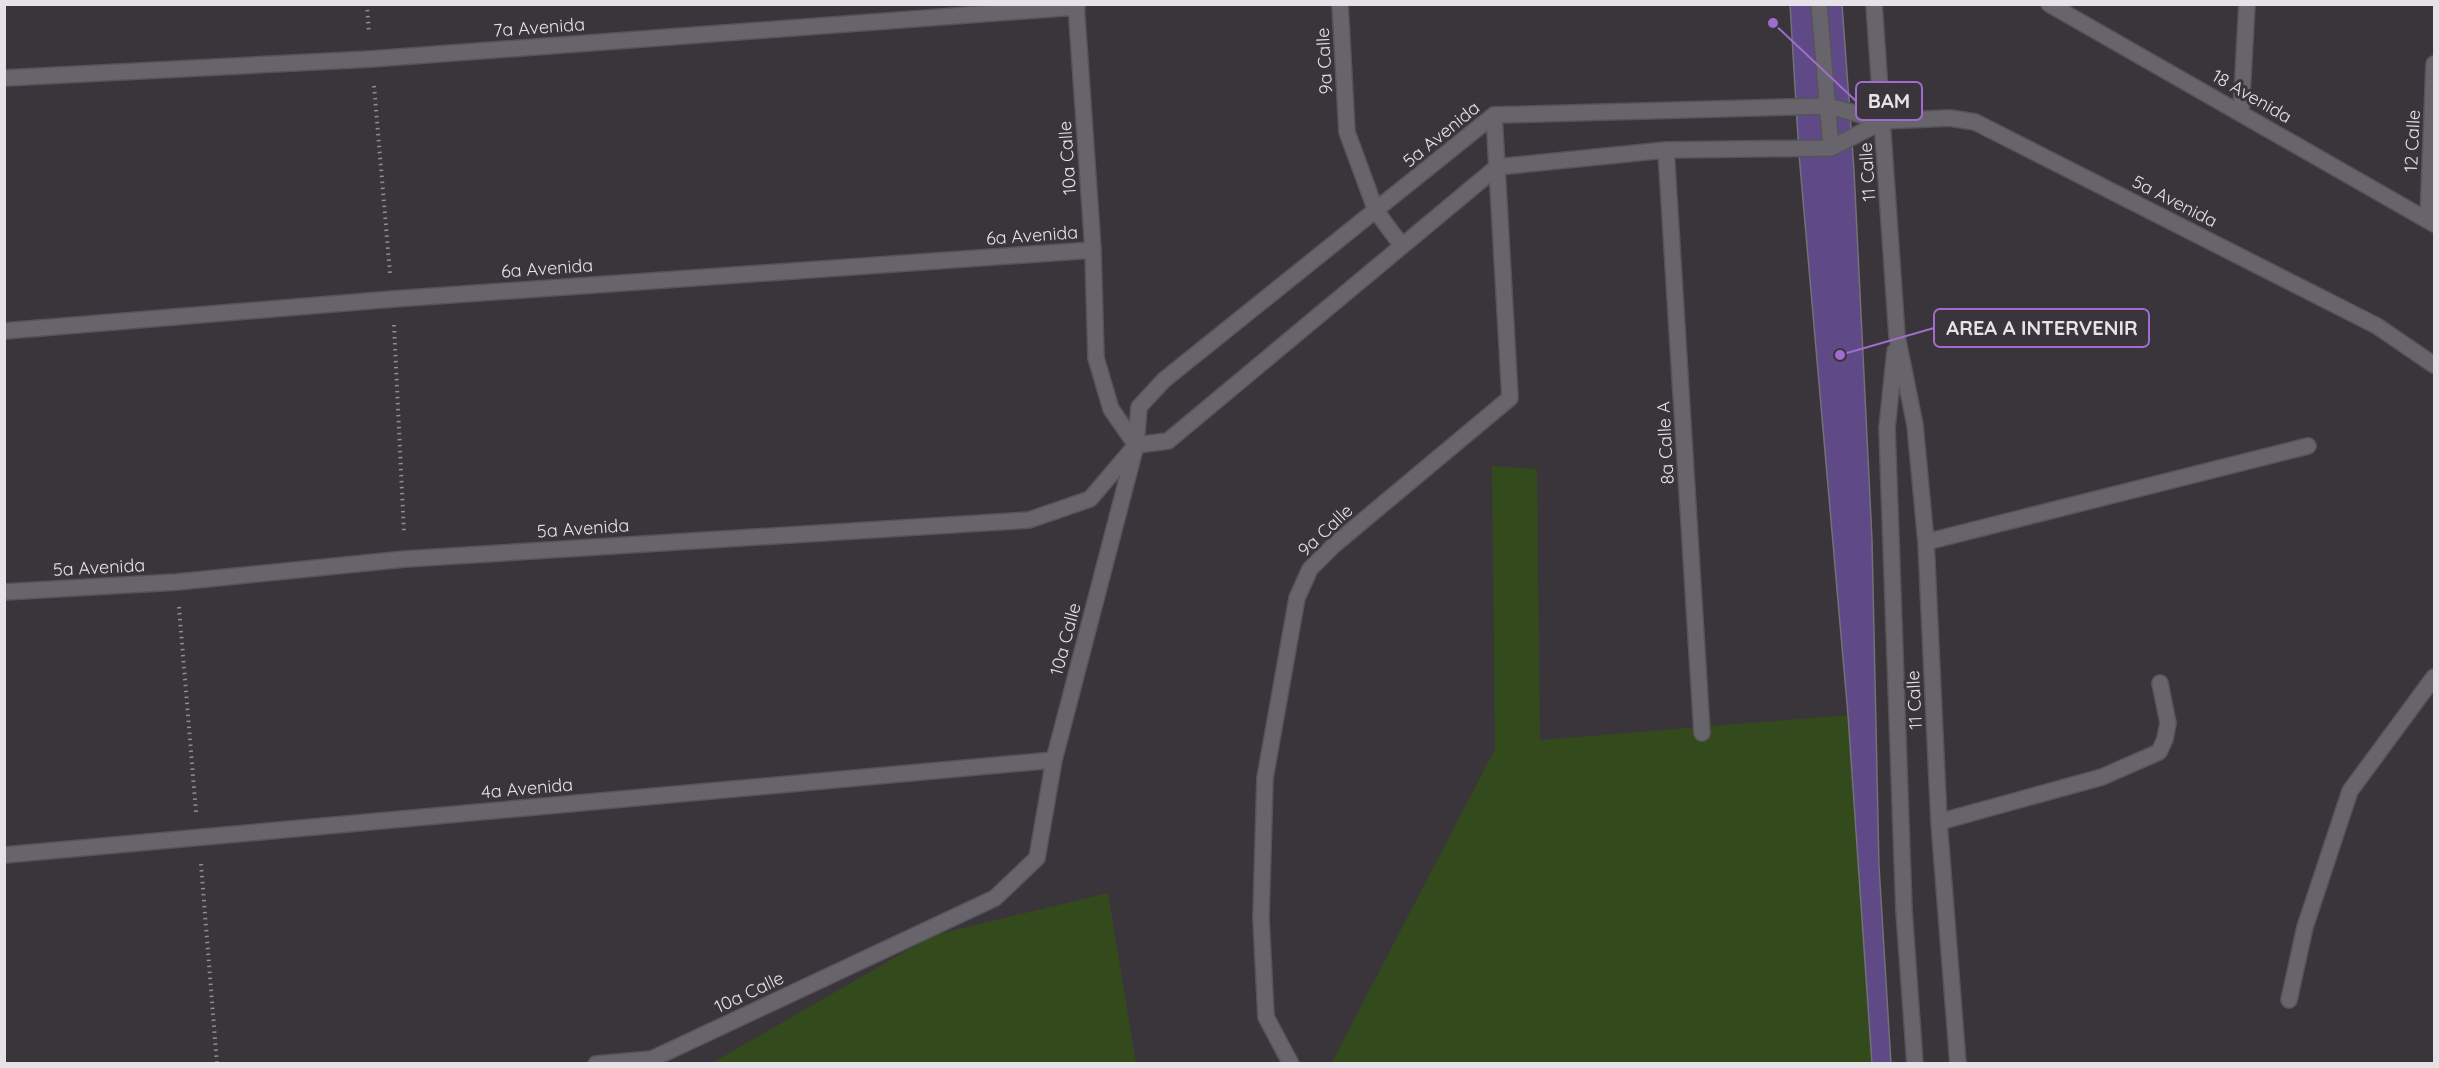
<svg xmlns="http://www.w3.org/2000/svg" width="2439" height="1068" viewBox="0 0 2439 1068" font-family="Quicksand,sans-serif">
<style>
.green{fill:#334a1c}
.building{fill:#5f4987;stroke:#727078;stroke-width:1.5}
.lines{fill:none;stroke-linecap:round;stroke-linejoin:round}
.minor-casing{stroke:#575459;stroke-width:18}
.path{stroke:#918e93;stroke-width:4;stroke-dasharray:1.5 4.5;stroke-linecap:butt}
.minor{stroke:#68646b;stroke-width:15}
.labels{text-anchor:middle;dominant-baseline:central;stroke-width:6;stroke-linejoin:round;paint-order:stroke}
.street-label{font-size:18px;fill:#e5e3e7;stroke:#39353b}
.leader{fill:none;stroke:#a06ccd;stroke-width:2}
.callout-dot{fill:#a06ccd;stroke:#39353b;stroke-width:2}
.callout{fill:#39353b;stroke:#a06ccd;stroke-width:2}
.callout-label{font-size:20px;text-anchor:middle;font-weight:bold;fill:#e5e3e7}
</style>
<rect width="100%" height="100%" fill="#39353b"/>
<path class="green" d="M 1492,466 L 1537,469 L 1540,740 L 1848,715 L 1872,1063 L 1331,1064 L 1495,749 Z
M 1108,893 L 1136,1063 L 712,1063 L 934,935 Z"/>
<path class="building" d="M 1790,4 L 1842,4 L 1854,170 L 1872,540 L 1879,866 L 1891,1064 L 1872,1064 L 1848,715 L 1799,154 Z"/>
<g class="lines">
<g class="minor-casing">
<path id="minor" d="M 1076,4 L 1093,250 L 1096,358 L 1111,409 L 1136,445
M 1340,4 L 1347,132 L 1376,211 L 1402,246
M 1819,4 L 1831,148
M 1874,4 L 1897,336 L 1915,425 L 1926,542 L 1939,822 L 1958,1064
M 2049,4 L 2434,224
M 4,78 L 371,59 L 1077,7
M 2241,112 L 2247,4
M 1666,150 L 1702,733
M 2428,220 L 2434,64
M 4,331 L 393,299 L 1093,250
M 1895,351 L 1887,428 L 1904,911 L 1915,1064
M 1926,542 L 2308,446
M 4,592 L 177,582 L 405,559 L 1029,520 L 1090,499 L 1136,445 L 1168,441 L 1497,167 L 1666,150 L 1831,148 L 1883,121
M 1939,822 L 2102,777 L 2159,752 L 2165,739 L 2168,723 L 2160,683
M 4,855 L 1054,760
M 2289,1000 L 2305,927 L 2350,791 L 2434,677
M 596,1064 L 652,1059 L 995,898 L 1037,858 L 1054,760 L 1136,445 L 1139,407 L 1164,380 L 1494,115 L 1829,106 L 1883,121 L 1950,118 L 1975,122 L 2377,326 L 2434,365
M 1291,1064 L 1266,1017 L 1261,918 L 1265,778 L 1297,598 L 1310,569 L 1334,545 L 1510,398 L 1494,115"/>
</g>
<path class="path" d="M 367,4 L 369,34
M 374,86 L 390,273
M 394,325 L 404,533
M 179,607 L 196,812
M 201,864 L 217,1064"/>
<use href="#minor" class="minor"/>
</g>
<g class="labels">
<g class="street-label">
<text transform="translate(539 27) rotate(-4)">7a Avenida</text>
<text transform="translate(1324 61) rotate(-93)">9a Calle</text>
<text transform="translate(2252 96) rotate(30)">18 Avenida</text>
<text transform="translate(1441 134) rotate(-39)">5a Avenida</text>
<text transform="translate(2412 141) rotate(-87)">12 Calle</text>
<text transform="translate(1067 158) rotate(-94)">10a Calle</text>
<text transform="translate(1867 172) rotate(-94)">11 Calle</text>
<text transform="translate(2175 201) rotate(27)">5a Avenida</text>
<text transform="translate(1032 235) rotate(-4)">6a Avenida</text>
<text transform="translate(547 268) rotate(-4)">6a Avenida</text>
<text transform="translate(1665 443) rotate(-93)">8a Calle A</text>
<text transform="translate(583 528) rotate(-4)">5a Avenida</text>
<text transform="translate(1325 530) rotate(-43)">9a Calle</text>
<text transform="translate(99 567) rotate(-3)">5a Avenida</text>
<text transform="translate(1065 639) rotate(-75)">10a Calle</text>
<text transform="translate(1914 700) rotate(-93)">11 Calle</text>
<text transform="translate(527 788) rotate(-5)">4a Avenida</text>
<text transform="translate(749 992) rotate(-25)">10a Calle</text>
</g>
</g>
<path class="leader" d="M1773 23L1856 101M1840 355L1934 328"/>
<g class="callout-dot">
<circle cx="1773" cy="23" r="6"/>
<circle cx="1840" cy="355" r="6"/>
</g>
<g class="callout">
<rect x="1856" y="82" width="66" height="38" rx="6"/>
<rect x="1934" y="309" width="215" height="38" rx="6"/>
</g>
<g class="callout-label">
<text x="1889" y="108">BAM</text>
<text x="2042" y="335">AREA A INTERVENIR</text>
</g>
<rect width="2439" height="1068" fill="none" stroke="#e5e3e7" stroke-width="12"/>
</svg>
